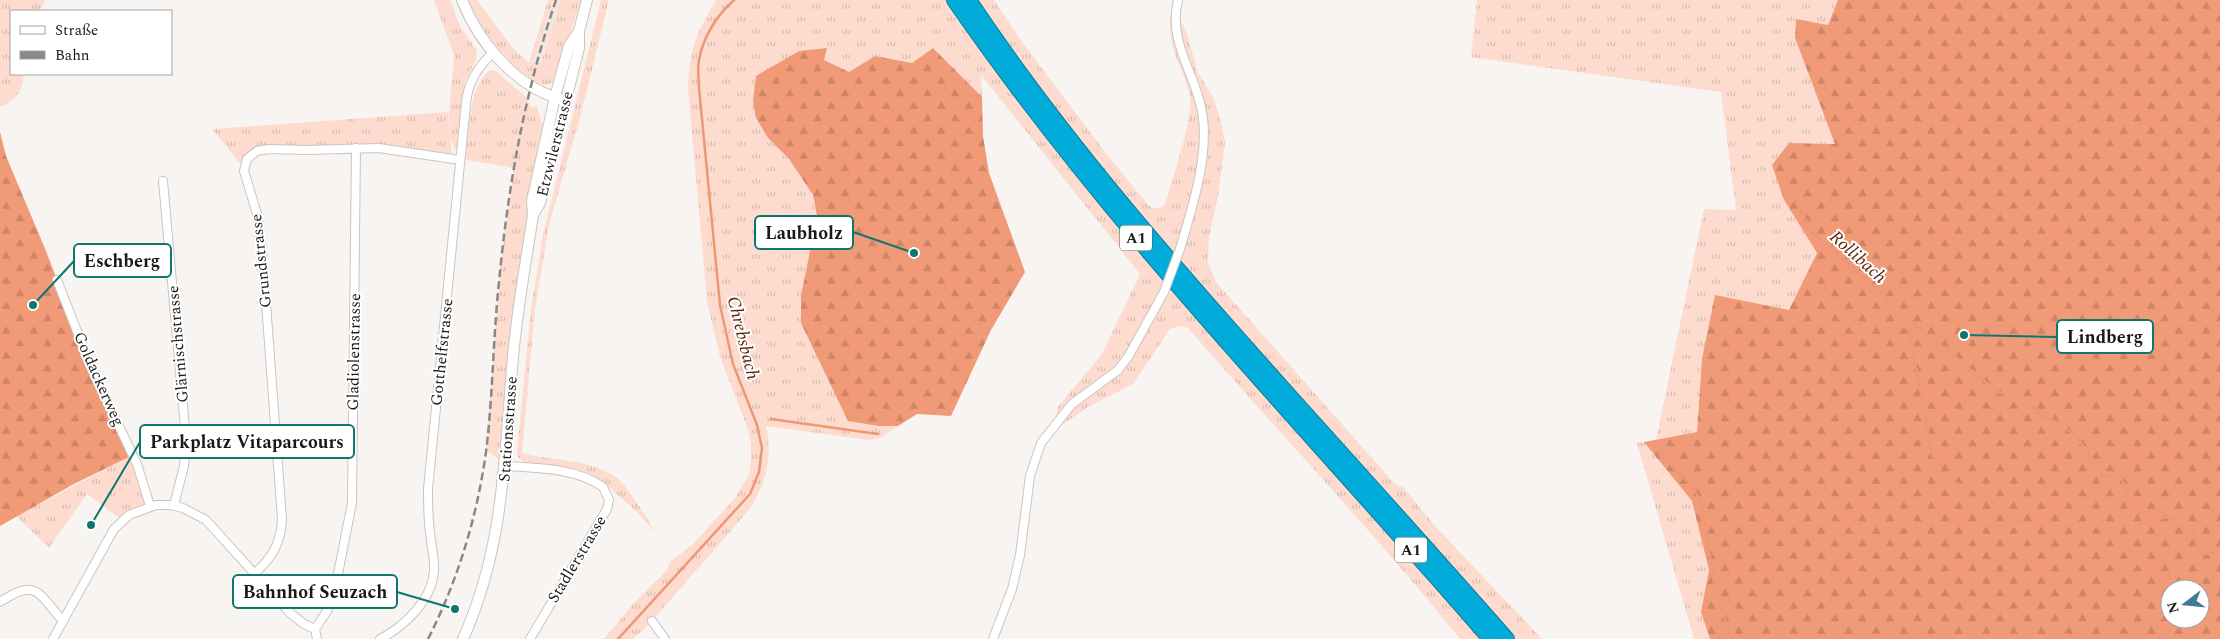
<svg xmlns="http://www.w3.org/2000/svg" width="2220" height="639" viewBox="0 0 2220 639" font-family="Spectral,serif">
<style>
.built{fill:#f2e6e1}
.grass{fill:url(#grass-tufts)}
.forest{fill:url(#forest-firs);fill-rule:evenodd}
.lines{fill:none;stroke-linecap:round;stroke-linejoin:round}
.stream{stroke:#ee9775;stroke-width:2.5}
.street-casing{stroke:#c9c5c3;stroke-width:10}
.secondary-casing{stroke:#c9c5c3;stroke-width:12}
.highway-casing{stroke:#0a7996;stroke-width:16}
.street{stroke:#fff;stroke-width:8}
.secondary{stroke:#fff;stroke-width:10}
.highway{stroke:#02acda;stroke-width:14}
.rail{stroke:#8a8886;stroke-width:2.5;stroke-dasharray:8 4;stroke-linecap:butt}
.street-bridge-casing{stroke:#c9c5c3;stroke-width:10;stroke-linecap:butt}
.street-bridge{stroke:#fff;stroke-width:8}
.labels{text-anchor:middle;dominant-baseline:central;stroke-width:4;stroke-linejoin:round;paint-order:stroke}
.shield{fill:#fff;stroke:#5f5e5d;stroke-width:1}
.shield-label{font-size:15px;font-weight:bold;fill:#1a1918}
.street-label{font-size:16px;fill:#1a1918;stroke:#fff}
.water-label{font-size:18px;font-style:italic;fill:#5b250c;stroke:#fff}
.leader{fill:none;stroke:#0f766e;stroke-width:2}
.callout-dot{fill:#0f766e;stroke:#fff;stroke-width:2}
.callout{fill:#fff;stroke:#0f766e;stroke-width:2}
.callout-label{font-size:18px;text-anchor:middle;font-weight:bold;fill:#1a1918}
</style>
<defs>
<pattern id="grass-tufts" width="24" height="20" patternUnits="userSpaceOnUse" patternTransform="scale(1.25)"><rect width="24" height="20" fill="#fddccf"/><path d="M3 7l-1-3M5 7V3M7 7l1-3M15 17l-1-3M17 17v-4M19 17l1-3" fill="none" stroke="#d8bcb1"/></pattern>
<pattern id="forest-firs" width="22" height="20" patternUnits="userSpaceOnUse" patternTransform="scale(1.25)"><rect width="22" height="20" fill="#f19a77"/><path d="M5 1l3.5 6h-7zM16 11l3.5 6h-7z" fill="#ce8466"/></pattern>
</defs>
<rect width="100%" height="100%" fill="#f8f4f2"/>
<path class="built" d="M 553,0 L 561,0 L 540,66 L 533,64 Z"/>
<path class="grass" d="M 0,0 L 45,0 L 40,11 L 11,11 L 11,74 L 24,74 C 22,90 17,102 0,106 Z
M 434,0 L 450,0 L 459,24 L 477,51 L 476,60 L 465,81 L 457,148 L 455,151 L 450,137 L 449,115 L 454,55 Z
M 467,0 L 477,0 L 512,47 L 529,63 L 548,0 L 553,0 L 533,64 L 540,66 L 561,0 L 581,0 L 556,80 L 553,83 L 544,85 C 511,70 481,32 467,0 Z
M 601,0 L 609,0 L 581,114 L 549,225 L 535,309 L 522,453 C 553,461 589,459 616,477 C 626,484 649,521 656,533 L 636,511 L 601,480 L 558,466 L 526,464 L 518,457 L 517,452 L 531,309 L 543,235 Z
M 716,0 L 994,0 L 1022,42 L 1105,152 L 1149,206 L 1158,209 L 1165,205 C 1172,180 1193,120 1190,97 C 1187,77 1174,59 1171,39 C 1170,27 1167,12 1177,3 L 1181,21 L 1186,31 L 1198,73 L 1214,99 L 1221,122 L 1225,142 L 1218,197 L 1209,236 L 1208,263 L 1216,282 L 1395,484 L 1404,488 L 1434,525 L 1542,639 L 1460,639 C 1374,532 1278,432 1188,328 L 1180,326 L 1170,329 L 1133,384 L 1088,407 L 1065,423 L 1053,427 L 1058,407 L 1102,354 L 1140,274 L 981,75 L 982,97 L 933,48 L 912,63 L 875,56 L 849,72 L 824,60 L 826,48 L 768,138 C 788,158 816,185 817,216 C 817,222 815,229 814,235 L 879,426 L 898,426 L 880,438 L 869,440 L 766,426 C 773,458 766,485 748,511 L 652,621 L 633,639 L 604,639 L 633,604 L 667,570 L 670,562 L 692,545 L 735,498 L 749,474 L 751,460 L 751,443 L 747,427 L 720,357 L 707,301 L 688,89 C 690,47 695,36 716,0 Z
M 1477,0 L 1838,0 L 1828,25 L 1796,19 L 1795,38 L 1836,144 L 1789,143 L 1784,200 L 1817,253 L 1789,310 L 1702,359 L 1697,432 L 1656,440 L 1704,209 L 1736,210 L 1721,92 L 1471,57 Z
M 490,70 L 496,71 L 526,97 L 532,108 L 537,106 L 541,122 L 546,128 C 520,237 507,349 499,460 L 486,450 L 501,261 L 514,168 L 466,160 C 469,134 467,88 490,70 Z
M 448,112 L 452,158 L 402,150 L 257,151 L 244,168 L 212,129 Z
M 1644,442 L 1692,501 L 1709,570 L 1701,612 L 1710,639 L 1694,639 L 1637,443 Z
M 133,455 L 150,506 L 122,520 L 87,494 L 49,548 L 16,516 Z"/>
<path class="forest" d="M 1838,0 L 2220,0 L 2220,639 L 1710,639 L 1701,612 L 1709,570 L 1692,501 L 1644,442 L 1697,432 L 1702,359 L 1715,295 L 1789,310 L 1817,253 L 1784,200 L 1772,165 L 1789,143 L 1835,144 L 1795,38 L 1796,19 L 1828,25 ZM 2170,589 L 2200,589 L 2200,619 L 2170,619 Z
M 827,48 L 824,60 L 849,72 L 875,56 L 912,63 L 933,48 L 982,97 L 983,136 L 989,173 L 1025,272 L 991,330 L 951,416 L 917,414 L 898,426 L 879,426 L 848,421 L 801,323 L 801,296 L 817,216 L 813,195 L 789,159 L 768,138 L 756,118 L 753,101 L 756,76 L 799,51 Z
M 0,132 L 6,156 L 46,251 L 84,350 L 133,455 L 72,485 L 0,526 Z"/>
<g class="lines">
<path class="stream" d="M 1795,199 L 1813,233 L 1880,292 L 1897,318 L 1907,318 L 1998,392 L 2027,399 L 2041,416 L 2058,423
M 1907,320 L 1933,458
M 771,419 L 878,434
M 2068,430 L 2077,437 L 2104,477 L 2121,475 L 2132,510 L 2153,517 L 2178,518
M 1656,446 L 1662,456 L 1691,485 L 1702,503 L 1715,590 L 1732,639
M 1936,470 L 1937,476 L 1980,493 L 2021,524
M 2193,530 L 2199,555 L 2220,551
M 618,639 L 750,494 L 759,472 L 762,448 L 757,425 L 733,364 L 720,305 L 699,88 C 699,79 697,69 699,60 C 703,37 717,15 734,0"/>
<g class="street-casing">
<path id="street" d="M 1178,0 C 1167,44 1198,76 1203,118 C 1208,160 1192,208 1180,249
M 163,181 L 186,439 L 184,466 L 174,505
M 57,280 L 91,367 L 137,464 L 150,506
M 505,466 C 537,468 576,468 603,487 L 609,500 L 607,509 L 530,639
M 255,573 C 272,558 281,543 282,519 L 262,249 L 257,214 L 244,171 L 247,159 L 257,151 L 269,149 L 306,150 L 379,148 L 460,160
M 0,602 C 37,578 37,592 63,621
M 652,621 L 665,639
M 53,639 L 114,529 L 129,515 L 156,505 L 170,505 L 183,508 L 206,520 L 290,613 L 304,624 L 315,629
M 317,639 L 315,629 L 327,611 L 335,589 L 352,503 L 356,148
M 380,639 C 405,626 432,600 434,571 C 435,558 431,545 430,532 C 428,518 428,503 428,489 L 466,103 C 468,82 478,66 494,52
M 993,639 L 1012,589 L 1020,555 L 1030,476 L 1041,443 L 1072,404 L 1118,370 L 1128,357 L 1164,292"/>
</g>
<g class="secondary-casing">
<path id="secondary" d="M 462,0 C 479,43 515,86 560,99
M 533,215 L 540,203 L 579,48 L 579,31 L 587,0
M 463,639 C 505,545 504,457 513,357 C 517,310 526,262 533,215 L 532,201 L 555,97 L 569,46 L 579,31"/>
</g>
<g class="highway-casing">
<path id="highway" d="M 954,0 C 1114,232 1307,427 1490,639
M 969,0 C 1063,141 1176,269 1289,395 C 1362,476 1435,557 1507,639"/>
</g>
<use href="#street" class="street"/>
<use href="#secondary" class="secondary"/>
<use href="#highway" class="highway"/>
<path class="rail" d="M 428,639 C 458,580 477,517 486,452 C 493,395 493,338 499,282 C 508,186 525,91 556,0"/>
<g class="street-bridge-casing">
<path id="street-bridge" d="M 1164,292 L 1180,249"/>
</g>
<use href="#street-bridge" class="street-bridge"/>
</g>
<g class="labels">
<g class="shield">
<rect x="1120" y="225.5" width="32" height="25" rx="4"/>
<rect x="1395" y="537.5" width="32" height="25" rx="4"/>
</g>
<g class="shield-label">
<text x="1136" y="238">A1</text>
<text x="1411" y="550">A1</text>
</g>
<g class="street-label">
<text transform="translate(555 144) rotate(-76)">Etzwilerstrasse</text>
<text transform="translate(261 261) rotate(-96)">Grundstrasse</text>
<text transform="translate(178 344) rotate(-95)">Glärnischstrasse</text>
<text transform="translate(354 352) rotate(-89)">Gladiolenstrasse</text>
<text transform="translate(442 352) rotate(-84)">Gotthelfstrasse</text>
<text transform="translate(99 379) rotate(66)">Goldackerweg</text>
<text transform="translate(508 429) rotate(-86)">Stationsstrasse</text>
<text transform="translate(577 559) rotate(-59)">Stadlerstrasse</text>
</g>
<g class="water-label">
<text transform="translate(1858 257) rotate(42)">Rollibach</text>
<text transform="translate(743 338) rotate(76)">Chrebsbach</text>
</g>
</g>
<path class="leader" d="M914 253L853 232M33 305L74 261M1964 335L2057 337M91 525L140 442M455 609L397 592"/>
<g class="callout-dot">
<circle cx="914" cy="253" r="5"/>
<circle cx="33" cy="305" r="5"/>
<circle cx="1964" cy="335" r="5"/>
<circle cx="91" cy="525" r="5"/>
<circle cx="455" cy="609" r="5"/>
</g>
<g class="callout">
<rect x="755" y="216" width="98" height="33" rx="5"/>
<rect x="74" y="244" width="97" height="33" rx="5"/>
<rect x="2057" y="320" width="96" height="33" rx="5"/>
<rect x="140" y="425" width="214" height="33" rx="5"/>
<rect x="233" y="575" width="164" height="33" rx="5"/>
</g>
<g class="callout-label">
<text x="804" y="239">Laubholz</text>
<text x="122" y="267">Eschberg</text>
<text x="2105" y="343">Lindberg</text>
<text x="247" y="448">Parkplatz Vitaparcours</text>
<text x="315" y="598">Bahnhof Seuzach</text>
</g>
<rect x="10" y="10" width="162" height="65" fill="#ffffff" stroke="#a3a3a3"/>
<rect x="20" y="26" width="25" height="8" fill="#ffffff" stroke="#a3a3a3"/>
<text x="55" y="35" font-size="15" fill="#1a1918">Straße</text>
<rect x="20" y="51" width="25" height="8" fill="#8a8886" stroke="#a3a3a3"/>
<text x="55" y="60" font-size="15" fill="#1a1918">Bahn</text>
<g transform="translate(2185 604) rotate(254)"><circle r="24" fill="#ffffff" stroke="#a3a3a3"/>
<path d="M0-4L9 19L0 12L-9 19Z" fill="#3f7b92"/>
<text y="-8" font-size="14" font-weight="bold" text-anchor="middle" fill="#1a1918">N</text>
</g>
</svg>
